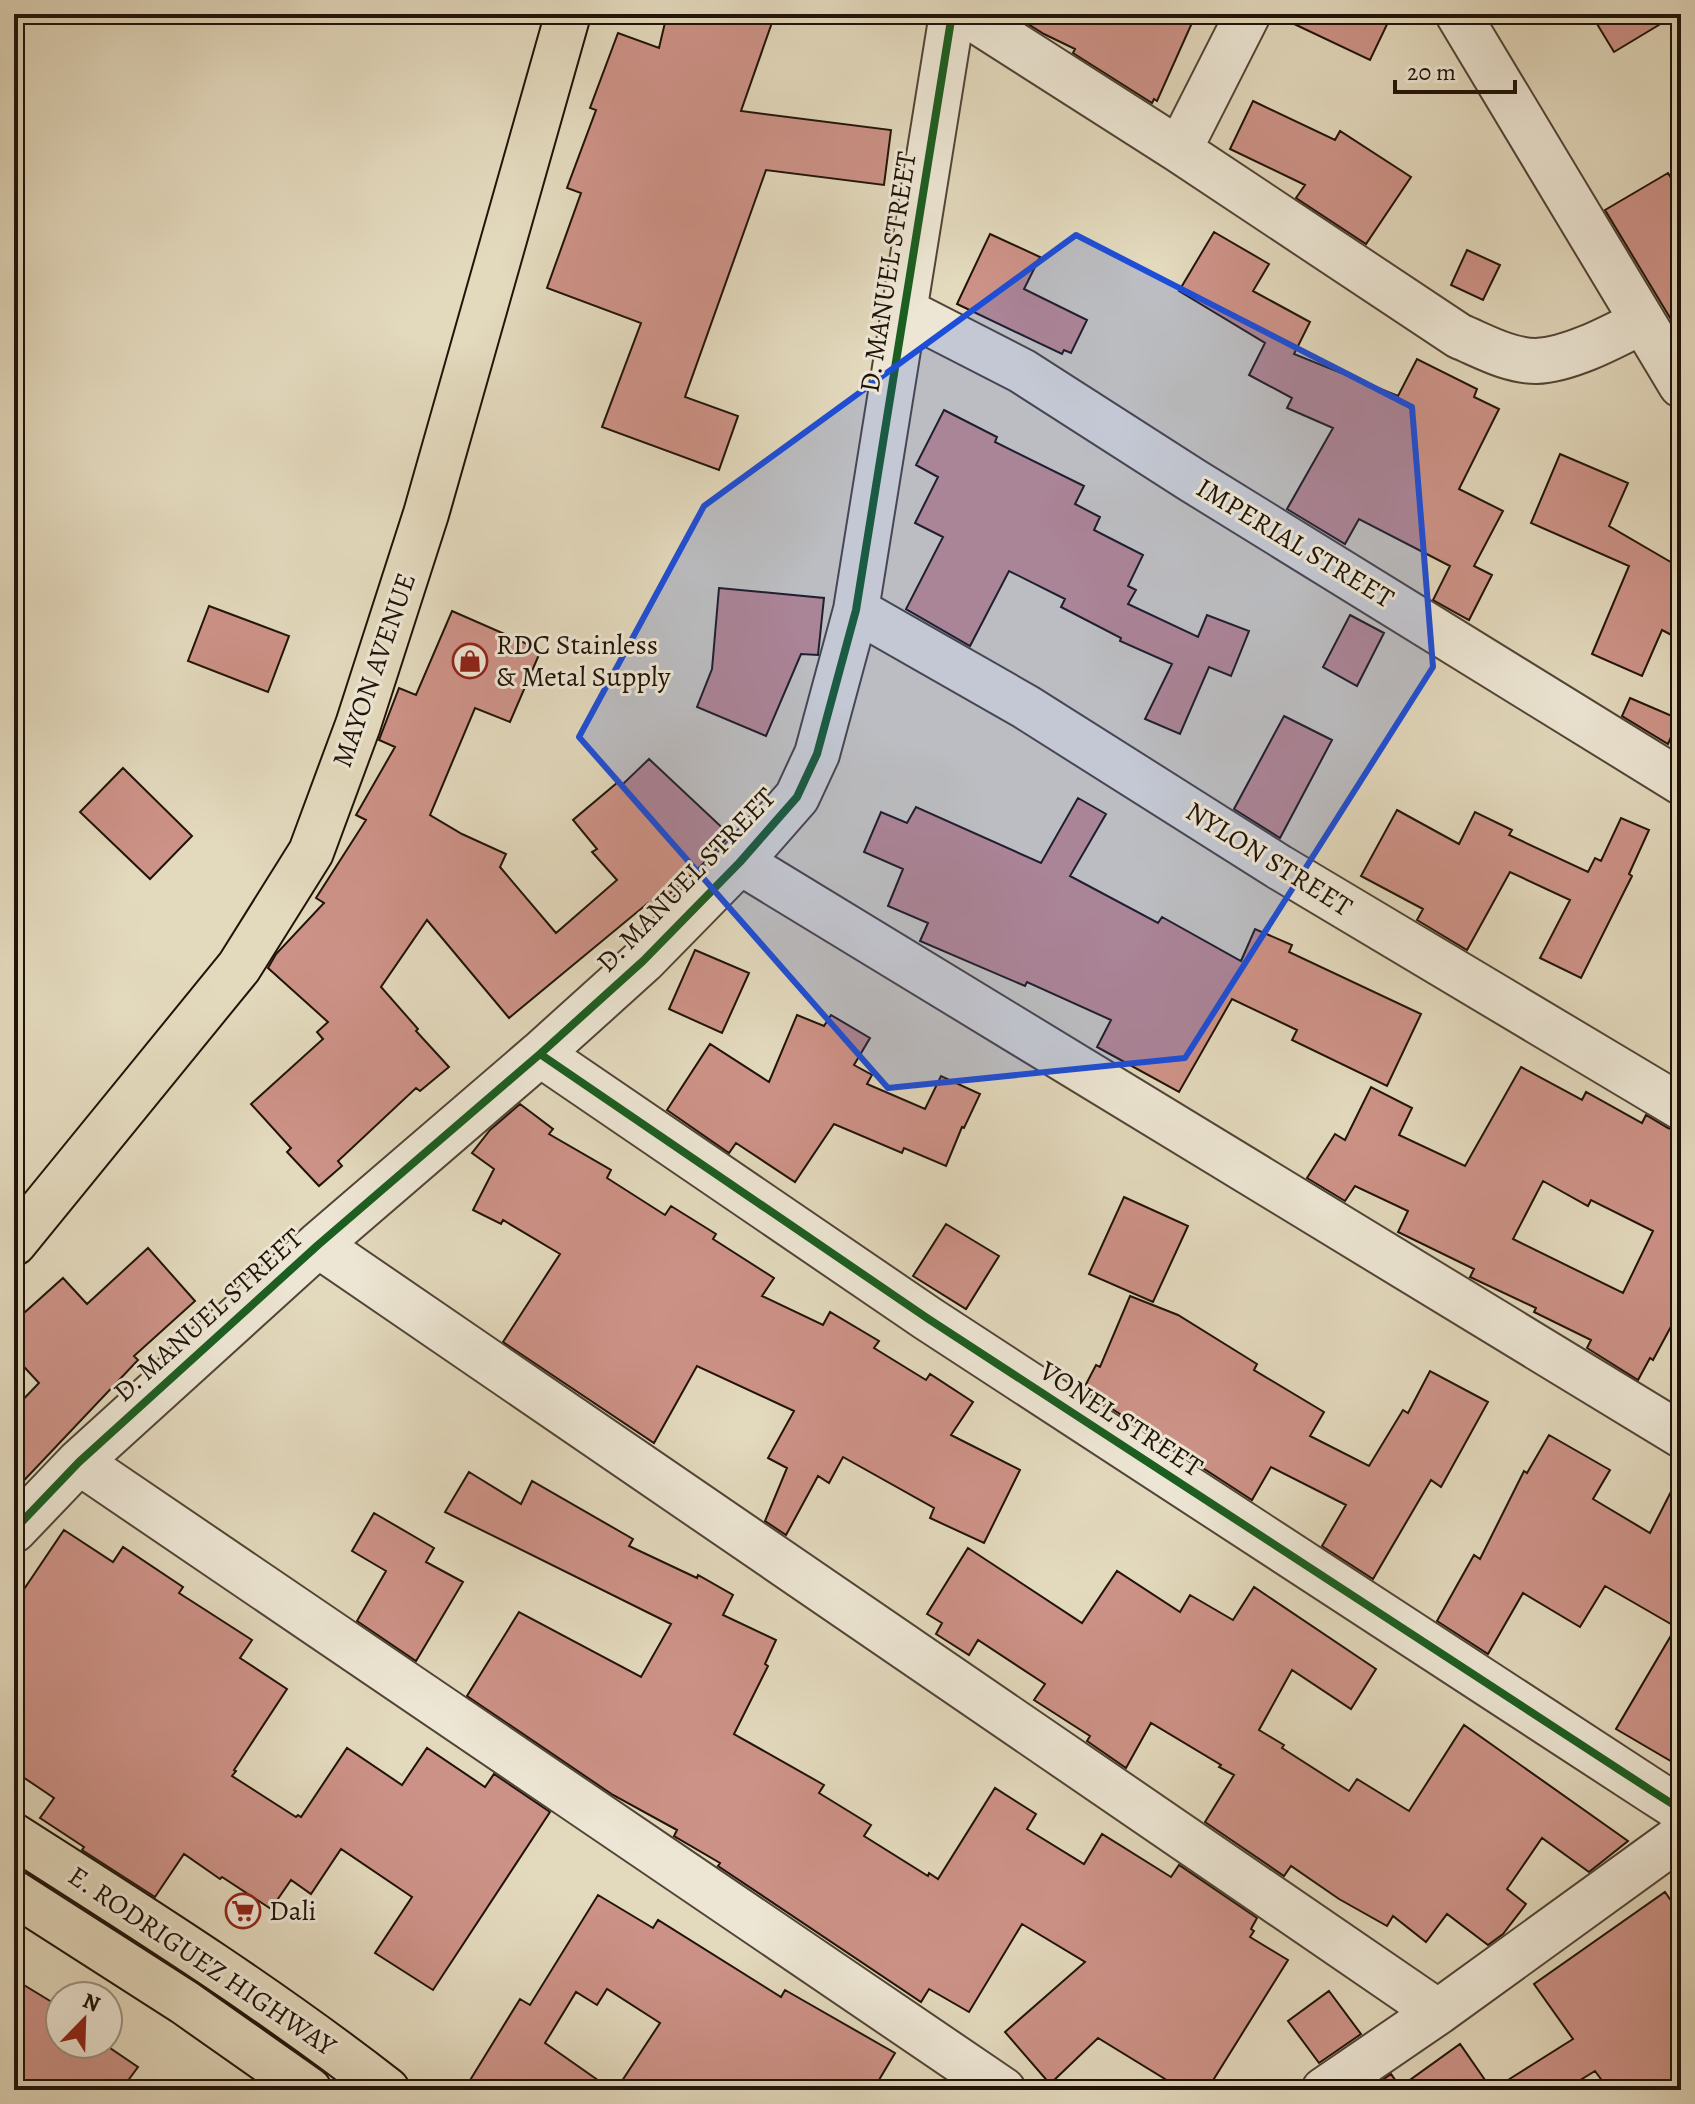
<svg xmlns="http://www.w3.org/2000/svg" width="1695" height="2104" viewBox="0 0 1695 2104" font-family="Alegreya,serif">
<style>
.building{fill:#cd9287;stroke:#201308;stroke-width:2;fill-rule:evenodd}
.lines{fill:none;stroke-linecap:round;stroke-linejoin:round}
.minor-casing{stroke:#514435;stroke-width:48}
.major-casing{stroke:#201308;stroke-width:48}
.minor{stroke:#ede6d4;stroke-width:44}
.major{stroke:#e3d9bd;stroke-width:44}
.cycleway-casing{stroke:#ede6d4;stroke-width:13}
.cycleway{stroke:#1b5e20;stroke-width:8}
.marked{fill:#1d4ed8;fill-opacity:0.2;stroke:#1d4ed8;stroke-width:6;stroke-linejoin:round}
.labels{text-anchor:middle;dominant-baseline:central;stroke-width:6;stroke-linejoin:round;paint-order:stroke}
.street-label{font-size:28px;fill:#201308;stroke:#ede6d4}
.poi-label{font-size:28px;fill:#201308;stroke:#ede6d4;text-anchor:start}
</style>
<rect width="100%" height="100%" fill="#e3d9bd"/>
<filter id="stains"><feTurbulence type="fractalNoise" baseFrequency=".0025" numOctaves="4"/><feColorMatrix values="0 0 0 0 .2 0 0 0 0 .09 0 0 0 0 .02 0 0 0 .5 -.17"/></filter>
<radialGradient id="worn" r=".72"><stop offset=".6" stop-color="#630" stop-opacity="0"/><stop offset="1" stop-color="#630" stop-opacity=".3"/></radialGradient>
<path class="building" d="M 667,14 L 775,14 L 741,111 L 891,130 L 884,185 L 766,170 L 685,397 L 738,416 L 719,470 L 602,427 L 641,323 L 547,288 L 581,193 L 567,188 L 596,110 L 590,108 L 618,33 L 659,48 Z
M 1012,14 L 1196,14 L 1157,101 L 1154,99 L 1152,103 L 1073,53 L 1075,49 L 1044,34 Z
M 1273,14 L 1392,14 L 1370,60 Z
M 1591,14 L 1677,14 L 1614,52 Z
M 1253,101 L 1335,140 L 1340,131 L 1411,177 L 1366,244 L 1296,198 L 1305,185 L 1230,149 Z
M 1668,173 L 1681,194 L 1681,336 L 1605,210 Z
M 1214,232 L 1269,264 L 1253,291 L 1310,322 L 1294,354 L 1398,396 L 1417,359 L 1477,389 L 1474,397 L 1499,409 L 1459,489 L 1503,511 L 1474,566 L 1492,575 L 1469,620 L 1433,600 L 1450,566 L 1359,519 L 1345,544 L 1287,509 L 1333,428 L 1287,408 L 1292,398 L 1249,375 L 1265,343 L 1179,291 Z
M 990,234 L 1040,257 L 1024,289 L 1087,320 L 1071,353 L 1064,350 L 1062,354 L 957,304 Z
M 1467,250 L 1500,265 L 1483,300 L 1451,285 Z
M 944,410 L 997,437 L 995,442 L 1084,486 L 1075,504 L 1100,517 L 1094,530 L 1143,555 L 1128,586 L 1136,590 L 1128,604 L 1198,637 L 1207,615 L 1249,631 L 1231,676 L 1209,667 L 1180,734 L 1145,719 L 1172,664 L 1120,641 L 1121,638 L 1061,607 L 1065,599 L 1009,571 L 970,646 L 906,609 L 943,537 L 915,523 L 938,477 L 916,465 Z
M 1560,454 L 1628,483 L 1609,526 L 1681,568 L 1681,640 L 1662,630 L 1642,676 L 1592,654 L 1629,566 L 1531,523 Z
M 719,588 L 824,598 L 818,655 L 801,654 L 766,736 L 697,707 L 712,669 Z
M 209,606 L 289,636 L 268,692 L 188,661 Z
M 452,611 L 541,650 L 510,722 L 475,708 L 430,815 L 462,834 L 506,854 L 500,867 L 556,933 L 617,880 L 592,852 L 597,849 L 573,820 L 618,782 L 622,785 L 649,759 L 730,835 L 696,871 L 653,908 L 648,903 L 509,1018 L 427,920 L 381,987 L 418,1029 L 416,1031 L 449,1067 L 420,1091 L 416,1088 L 338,1161 L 342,1166 L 319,1186 L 287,1152 L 291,1148 L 251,1104 L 323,1039 L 317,1032 L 328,1022 L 268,968 L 276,954 L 324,903 L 316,898 L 366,820 L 356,815 L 395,747 L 379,740 L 399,688 L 416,695 Z
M 1350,615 L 1384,633 L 1357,686 L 1323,667 Z
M 1630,698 L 1679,719 L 1668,744 L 1622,716 Z
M 1284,716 L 1332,740 L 1280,838 L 1234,809 Z
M 123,768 L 192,836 L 150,879 L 80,812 Z
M 1078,798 L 1106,814 L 1070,876 L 1158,923 L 1162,917 L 1241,961 L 1255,929 L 1292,945 L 1289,952 L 1421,1014 L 1387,1086 L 1292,1040 L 1297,1030 L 1232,999 L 1179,1092 L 1097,1047 L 1111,1020 L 1027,982 L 1025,986 L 920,941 L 928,923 L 888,906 L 903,869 L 864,852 L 881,812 L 907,823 L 916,807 L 1041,863 Z
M 1397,810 L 1459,844 L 1475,812 L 1512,830 L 1509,835 L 1588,872 L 1595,858 L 1601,861 L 1621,818 L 1649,830 L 1629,874 L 1632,876 L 1581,978 L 1540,958 L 1570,900 L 1510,872 L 1467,950 L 1417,920 L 1423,909 L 1361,876 Z
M 695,950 L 749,973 L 722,1033 L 669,1009 Z
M 797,1015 L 824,1026 L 831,1015 L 870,1038 L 854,1065 L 872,1075 L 867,1084 L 925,1109 L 941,1076 L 980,1094 L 964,1128 L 962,1127 L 946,1166 L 904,1148 L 902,1153 L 834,1124 L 795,1182 L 736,1143 L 729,1153 L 667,1110 L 710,1044 L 769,1082 Z
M 1521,1067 L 1582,1100 L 1586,1092 L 1642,1123 L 1646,1115 L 1668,1128 L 1681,1132 L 1681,1308 L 1653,1360 L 1650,1358 L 1638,1380 L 1587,1348 L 1591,1340 L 1534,1312 L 1536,1308 L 1470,1277 L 1474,1269 L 1398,1232 L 1408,1211 L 1355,1186 L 1345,1201 L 1307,1178 L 1335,1134 L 1345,1140 L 1371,1087 L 1412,1108 L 1399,1135 L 1465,1166 ZM 1543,1181 L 1588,1206 L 1591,1200 L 1653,1231 L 1623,1293 L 1513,1239 Z
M 520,1104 L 553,1129 L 549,1134 L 611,1170 L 607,1178 L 665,1215 L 671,1206 L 716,1234 L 713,1239 L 774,1278 L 762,1296 L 823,1325 L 830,1312 L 879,1341 L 874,1348 L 926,1380 L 930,1374 L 973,1402 L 951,1435 L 1020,1470 L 984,1543 L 930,1518 L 934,1508 L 843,1457 L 829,1483 L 818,1476 L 786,1535 L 765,1521 L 787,1468 L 768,1458 L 794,1411 L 697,1366 L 654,1443 L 503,1342 L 560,1254 L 503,1220 L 501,1224 L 473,1210 L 494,1169 L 472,1153 L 490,1130 Z
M 1124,1197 L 1188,1226 L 1153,1302 L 1089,1274 Z
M 946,1224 L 999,1256 L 966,1309 L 913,1276 Z
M 148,1248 L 195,1301 L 134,1356 L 138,1360 L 14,1491 L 14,1409 L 39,1383 L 14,1356 L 14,1322 L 63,1278 L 87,1304 Z
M 1130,1296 L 1178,1315 L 1257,1364 L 1254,1370 L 1324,1412 L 1310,1436 L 1369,1466 L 1403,1410 L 1408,1413 L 1430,1371 L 1488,1402 L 1441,1487 L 1431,1480 L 1373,1579 L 1322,1546 L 1346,1505 L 1271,1467 L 1252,1500 L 1083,1390 L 1096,1365 L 1100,1367 Z
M 1549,1435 L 1610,1470 L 1593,1499 L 1650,1533 L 1681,1472 L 1681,1767 L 1616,1729 L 1676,1627 L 1605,1586 L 1580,1627 L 1523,1593 L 1488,1654 L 1437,1621 L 1474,1555 L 1480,1559 L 1524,1471 L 1527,1473 Z
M 469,1472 L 521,1504 L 532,1481 L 633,1539 L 629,1546 L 697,1578 L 698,1575 L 733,1595 L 723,1615 L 776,1640 L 765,1664 L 768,1666 L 734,1734 L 824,1785 L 819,1793 L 871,1825 L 864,1836 L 928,1876 L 929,1873 L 938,1879 L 995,1788 L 1036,1814 L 1027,1829 L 1084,1864 L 1102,1834 L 1171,1877 L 1179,1865 L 1257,1918 L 1251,1929 L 1254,1931 L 1250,1937 L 1288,1960 L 1207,2090 L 1183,2090 L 1098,2038 L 1050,2084 L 1005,2032 L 1085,1962 L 1022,1924 L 969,2012 L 929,1989 L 921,2002 L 718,1866 L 720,1863 L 674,1836 L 677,1830 L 613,1795 L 467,1696 L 519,1612 L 641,1677 L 671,1624 L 445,1512 Z
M 374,1513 L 434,1548 L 426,1562 L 463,1582 L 416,1661 L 357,1621 L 386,1571 L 352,1551 Z
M 64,1530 L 113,1562 L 123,1547 L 183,1587 L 179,1593 L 252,1640 L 240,1658 L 287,1689 L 234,1770 L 236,1771 L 232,1776 L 296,1817 L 298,1815 L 301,1817 L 347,1748 L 402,1785 L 427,1748 L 485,1787 L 494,1774 L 550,1812 L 433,1990 L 375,1953 L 412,1897 L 341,1849 L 311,1894 L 291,1880 L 271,1909 L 222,1877 L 220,1879 L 184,1854 L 155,1897 L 82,1850 L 84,1847 L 40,1818 L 54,1798 L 14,1771 L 14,1604 Z
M 968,1548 L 1082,1623 L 1117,1571 L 1180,1612 L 1190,1595 L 1233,1620 L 1254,1587 L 1376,1669 L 1351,1709 L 1292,1670 L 1259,1730 L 1284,1745 L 1282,1748 L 1349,1791 L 1357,1779 L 1409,1811 L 1464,1725 L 1628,1841 L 1589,1872 L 1542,1838 L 1507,1889 L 1526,1904 L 1503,1934 L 1488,1945 L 1447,1914 L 1426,1942 L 1393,1916 L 1387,1926 L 1339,1899 L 1291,1866 L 1284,1876 L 1205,1822 L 1234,1775 L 1219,1767 L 1221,1765 L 1151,1723 L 1126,1768 L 1087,1741 L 1090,1736 L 1034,1700 L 1045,1684 L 978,1640 L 969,1655 L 936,1634 L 942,1623 L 927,1614 Z
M 1665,1892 L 1681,1915 L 1681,2090 L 1609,2090 L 1595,2071 L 1564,2090 L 1368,2090 L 1391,2074 L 1400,2087 L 1460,2044 L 1492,2090 L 1573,2039 L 1534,1984 Z
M 598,1895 L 653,1928 L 658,1920 L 781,1997 L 785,1990 L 895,2053 L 873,2090 L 616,2090 L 660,2023 L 607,1989 L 597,2005 L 576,1992 L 545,2043 L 612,2090 L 464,2090 L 520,1999 L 530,2005 Z
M 14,1979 L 60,2007 L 60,2044 L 104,2044 L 138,2067 L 121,2090 L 14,2090 Z
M 1329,1991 L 1361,2034 L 1319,2063 L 1288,2021 Z"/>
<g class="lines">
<g class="minor-casing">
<path id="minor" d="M 966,14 L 1179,150 L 1459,336 C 1483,346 1509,361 1536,361 C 1569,360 1612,337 1641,322
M 1458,14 L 1681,385
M 1179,150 L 1248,14
M 905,311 L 1022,371 L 1192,480 L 1681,782
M 856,610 L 1026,707 L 1279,867 L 1681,1107
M 740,862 L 1681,1435
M 540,1054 L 927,1318 L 1652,1791 L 1677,1807 L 1681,1815
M 318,1245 L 1438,2012
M 79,1462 L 1003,2090
M 14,1530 L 79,1462 L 318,1245 L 540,1054 L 643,961 L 740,862 L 797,797 L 817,754 L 856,610 L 952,14
M 1324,2090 L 1438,2012 L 1681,1836"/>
</g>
<g class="major-casing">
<path id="major" d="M 14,1243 L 239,967 L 311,852 L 358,725 L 426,514 L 568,14
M 14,1836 C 141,1917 268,1997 387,2090
M 14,1893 L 184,2002 L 309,2090"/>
</g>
<use href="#minor" class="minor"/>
<use href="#major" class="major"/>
<g class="cycleway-casing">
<path id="cycleway" d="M 540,1054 L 927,1318 L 1652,1791 L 1677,1807 L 1681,1815
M 14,1530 L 79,1462 L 318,1245 L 540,1054 L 643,961 L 740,862 L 797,797 L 817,754 L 856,610 L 952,14"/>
</g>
<use href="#cycleway" class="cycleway"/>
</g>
<path class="marked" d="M 1076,235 L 1412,407 L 1433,667 L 1185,1058 L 888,1088 L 579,737 L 704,506 Z"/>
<defs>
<g id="shop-ring" transform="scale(1.8)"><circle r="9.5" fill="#ede6d4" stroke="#8f2418" stroke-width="1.5"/><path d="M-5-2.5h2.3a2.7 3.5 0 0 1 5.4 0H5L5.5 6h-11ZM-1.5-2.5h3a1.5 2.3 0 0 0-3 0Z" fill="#8f2418"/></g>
<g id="supermarket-ring" transform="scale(1.8)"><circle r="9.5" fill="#ede6d4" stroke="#8f2418" stroke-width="1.5"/><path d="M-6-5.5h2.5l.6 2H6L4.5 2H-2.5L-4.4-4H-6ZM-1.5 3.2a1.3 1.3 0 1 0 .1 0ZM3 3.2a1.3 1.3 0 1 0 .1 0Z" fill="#8f2418"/></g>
</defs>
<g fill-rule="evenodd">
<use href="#shop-ring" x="470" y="661"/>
<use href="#supermarket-ring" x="243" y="1911"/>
</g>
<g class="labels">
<g class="street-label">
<text transform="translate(888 272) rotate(-81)">D. MANUEL STREET</text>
<text transform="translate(1295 543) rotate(31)">IMPERIAL STREET</text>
<text transform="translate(374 670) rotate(-71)">MAYON AVENUE</text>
<text transform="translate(1269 859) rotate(32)">NYLON STREET</text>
<text transform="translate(686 880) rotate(-46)">D. MANUEL STREET</text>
<text transform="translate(208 1315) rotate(-42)">D. MANUEL STREET</text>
<text transform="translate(1121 1419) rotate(33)">VONEL STREET</text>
<text transform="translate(202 1961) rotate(34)">E. RODRIGUEZ HIGHWAY</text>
</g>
<g class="poi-label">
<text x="496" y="645">RDC Stainless<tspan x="496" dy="32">&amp; Metal Supply</tspan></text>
<text x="269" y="1911">Dali</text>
</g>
</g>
<rect width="1695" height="2104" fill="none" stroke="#e3d9bd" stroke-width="48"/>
<rect x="16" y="16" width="1663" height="2072" fill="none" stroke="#201308" stroke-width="4"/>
<rect x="24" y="24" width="1647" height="2056" fill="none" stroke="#201308" stroke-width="2"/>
<g transform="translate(84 2020) rotate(23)"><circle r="38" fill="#ede6d4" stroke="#9b9282" stroke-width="2"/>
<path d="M0-6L14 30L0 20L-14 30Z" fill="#8f2418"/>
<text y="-12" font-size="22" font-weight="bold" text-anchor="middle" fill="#201308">N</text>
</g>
<path d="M1395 80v12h120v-12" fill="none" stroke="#201308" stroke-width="4"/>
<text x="1407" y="80" font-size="24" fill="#201308" stroke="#ede6d4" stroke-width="6" paint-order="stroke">20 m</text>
<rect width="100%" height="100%" filter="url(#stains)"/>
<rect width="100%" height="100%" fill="url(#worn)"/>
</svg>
